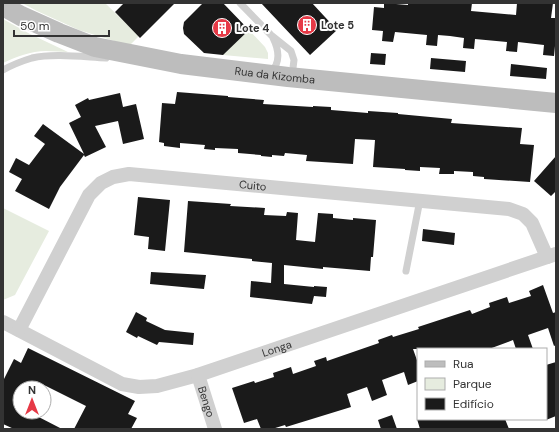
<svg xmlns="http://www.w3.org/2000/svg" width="559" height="432" viewBox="0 0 559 432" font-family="'DM Sans',sans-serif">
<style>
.green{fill:#e6ecdf}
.building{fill:#1a1a1a}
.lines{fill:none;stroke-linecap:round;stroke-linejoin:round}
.service{stroke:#d0d0d0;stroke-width:7}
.minor{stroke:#d0d0d0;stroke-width:14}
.secondary{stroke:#bdbdbd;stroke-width:20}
.labels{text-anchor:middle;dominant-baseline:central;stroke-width:4;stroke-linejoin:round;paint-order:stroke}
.poi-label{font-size:11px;font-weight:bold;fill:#333;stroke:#fff;text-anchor:start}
.street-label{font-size:11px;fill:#333;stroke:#fff}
</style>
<rect width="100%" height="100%" fill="#fff"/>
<path class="green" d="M 22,3 L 105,3 L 139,36 L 130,45 L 124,44 L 79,30 L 37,11 Z
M 3,19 L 30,34 L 68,52 C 61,52 53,51 46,51 C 31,51 16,57 3,63 Z
M 249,30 L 265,47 L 268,53 L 268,59 L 223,55 Z
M 3,208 L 49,231 L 15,295 L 3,300 Z"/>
<path class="building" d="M 124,3 L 175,3 L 140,38 L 115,12 Z
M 203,3 L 223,3 L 249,30 L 223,55 L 204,53 L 184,34 L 183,28 L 184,22 Z
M 261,3 L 312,3 L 337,30 L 310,55 Z
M 384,3 L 408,5 L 408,3 L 472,3 L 471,11 L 516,15 L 517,3 L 553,3 L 551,18 L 556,18 L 556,46 L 555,46 L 554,56 L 543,55 L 544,45 L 518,42 L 517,52 L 506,51 L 507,42 L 475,39 L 474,49 L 463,48 L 464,38 L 450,36 L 438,35 L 437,46 L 426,45 L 427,35 L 395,32 L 393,42 L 382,41 L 383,31 L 372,30 L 374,7 L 384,8 Z
M 371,53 L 386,54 L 385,65 L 370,64 Z
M 431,58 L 466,61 L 465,72 L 430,69 Z
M 511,64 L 547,68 L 546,79 L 510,76 Z
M 177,92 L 228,96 L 228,97 L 264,100 L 263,104 L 313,107 L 313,106 L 331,107 L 331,110 L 368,113 L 368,111 L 398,113 L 398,114 L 452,119 L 451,123 L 522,128 L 520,144 L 534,145 L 530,182 L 484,179 L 484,177 L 473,176 L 473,172 L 454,171 L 454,174 L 439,174 L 440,168 L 420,167 L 420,171 L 405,170 L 405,169 L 373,167 L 375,140 L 355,139 L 353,164 L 306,161 L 307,155 L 285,153 L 284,156 L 272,155 L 272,157 L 261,156 L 261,155 L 238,153 L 238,149 L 215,148 L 215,150 L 204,149 L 205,145 L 180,143 L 180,148 L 164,146 L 164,143 L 159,142 L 162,103 L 175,104 Z
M 120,93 L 123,107 L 136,104 L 144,139 L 123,144 L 118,121 L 95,126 L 106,147 L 85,157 L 84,155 L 60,187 L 49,209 L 15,191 L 22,179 L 9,172 L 16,158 L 29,165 L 45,144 L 34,136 L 43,124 L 84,154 L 69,123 L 81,117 L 75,105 L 88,98 L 89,100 Z
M 556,156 L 556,191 L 551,196 L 534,181 Z
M 138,197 L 170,200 L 165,251 L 148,249 L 149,237 L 134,235 Z
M 188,201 L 231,204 L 230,206 L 265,208 L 264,215 L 286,216 L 287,212 L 298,213 L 296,240 L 315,242 L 318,213 L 333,214 L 333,218 L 353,220 L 353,218 L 376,220 L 373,257 L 371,257 L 370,271 L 323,267 L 323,269 L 284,265 L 284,284 L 314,287 L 314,286 L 327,287 L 326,297 L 314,296 L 312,304 L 250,297 L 251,281 L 271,283 L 272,263 L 252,261 L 252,259 L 184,252 Z
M 423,229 L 455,233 L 454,245 L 422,241 Z
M 151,272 L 206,275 L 204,289 L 150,284 Z
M 543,285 L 553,313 L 556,312 L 556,345 L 554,346 L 548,328 L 528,335 L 533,349 L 516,349 L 513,340 L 489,349 L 413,349 L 418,363 L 418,381 L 408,385 L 404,372 L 382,380 L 387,395 L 372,401 L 367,387 L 347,394 L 351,407 L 286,427 L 285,425 L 272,429 L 261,429 L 257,419 L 244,423 L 232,388 L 254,381 L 255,383 L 274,377 L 273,373 L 291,367 L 293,374 L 316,366 L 314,361 L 326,357 L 327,361 L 379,343 L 378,340 L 392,335 L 393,337 L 419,329 L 418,327 L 470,310 L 472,314 L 490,307 L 489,303 L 507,297 L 509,303 L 531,296 L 529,291 Z
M 136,312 L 147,318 L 146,321 L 165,330 L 194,333 L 193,345 L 159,342 L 157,345 L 138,336 L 137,338 L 126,332 Z
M 28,348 L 135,401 L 128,414 L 137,418 L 131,429 L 74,429 L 86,406 L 36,381 L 33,388 L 20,388 L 20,412 L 29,412 L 62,429 L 14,429 L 3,424 L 3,381 L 14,359 L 21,363 Z
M 556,362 L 556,416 L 546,420 L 546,365 Z
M 392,415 L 397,429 L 381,429 L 378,420 Z
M 417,419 L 505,419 L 509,429 L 420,429 Z"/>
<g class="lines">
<path class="service" d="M 240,3 L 271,35 L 291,51 L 294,60 L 293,68 L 289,75
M 3,70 C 12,65 22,61 32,58 C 53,53 84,57 106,58
M 270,73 C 272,70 275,67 276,65 C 280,56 277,46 273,38
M 406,271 L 420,200"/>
<g class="minor">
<path id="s1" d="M 3,322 L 122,384 L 139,387 L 157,386 L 198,375 L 556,254"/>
<path id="s2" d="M 19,330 L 89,195 L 101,183 L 113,177 L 129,174 L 509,209 L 523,214 L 532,223 L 547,257"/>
<path id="s3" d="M 198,375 L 215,429"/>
</g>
<path class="secondary" id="s4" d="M 3,6 L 21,16 L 59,33 L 95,47 L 181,64 L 288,77 L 556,103"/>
</g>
<defs>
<g id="building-disc" transform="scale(1)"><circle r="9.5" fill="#e63946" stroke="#fff"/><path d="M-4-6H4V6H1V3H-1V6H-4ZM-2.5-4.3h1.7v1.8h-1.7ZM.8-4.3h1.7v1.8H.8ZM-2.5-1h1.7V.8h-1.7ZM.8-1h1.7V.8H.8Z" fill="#fff"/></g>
</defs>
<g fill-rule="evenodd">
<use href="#building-disc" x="307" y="25"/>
<use href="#building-disc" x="222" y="28"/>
</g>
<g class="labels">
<g class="poi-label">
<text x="321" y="25">Lote 5</text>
<text x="236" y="28">Lote 4</text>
</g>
<g class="street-label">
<text stroke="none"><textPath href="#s4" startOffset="283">Rua da Kizomba</textPath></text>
<text stroke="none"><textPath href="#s2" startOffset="323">Cuito</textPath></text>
<text stroke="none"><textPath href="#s1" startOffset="295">Longa</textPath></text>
<text stroke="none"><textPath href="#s3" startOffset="28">Bengo</textPath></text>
</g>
</g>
<rect width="559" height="432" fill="none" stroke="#333333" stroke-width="8"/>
<rect x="417" y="348" width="130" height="72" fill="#ffffff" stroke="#adadad"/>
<rect x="425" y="361" width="20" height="6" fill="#bdbdbd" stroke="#adadad"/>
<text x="453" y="368" font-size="12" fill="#333333">Rua</text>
<rect x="425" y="378" width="20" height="12" fill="#e6ecdf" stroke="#adadad"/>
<text x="453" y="388" font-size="12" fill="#333333">Parque</text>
<rect x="425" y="398" width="20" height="12" fill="#1a1a1a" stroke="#adadad"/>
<text x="453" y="408" font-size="12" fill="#333333">Edifício</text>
<g transform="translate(32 400)"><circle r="19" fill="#ffffff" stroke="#adadad"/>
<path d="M0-3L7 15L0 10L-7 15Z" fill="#e63946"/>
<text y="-6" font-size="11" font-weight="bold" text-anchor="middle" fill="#333333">N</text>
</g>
<path d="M14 30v6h95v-6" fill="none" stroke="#333333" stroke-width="2"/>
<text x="20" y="30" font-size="12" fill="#333333" stroke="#ffffff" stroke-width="3" paint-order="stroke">50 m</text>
</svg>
